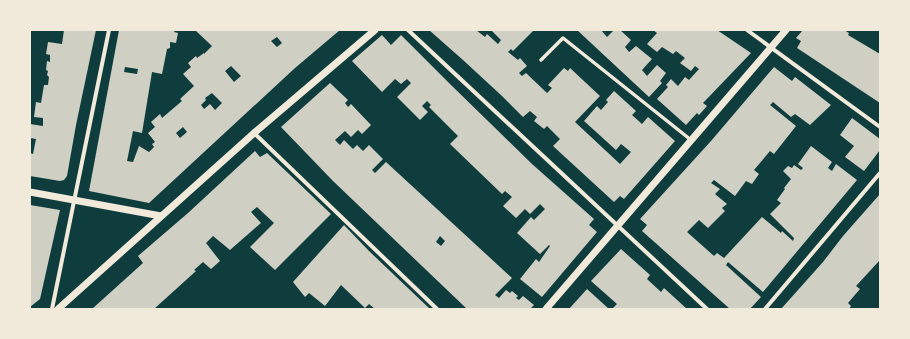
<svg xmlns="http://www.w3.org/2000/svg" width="910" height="339" viewBox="0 0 910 339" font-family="Literata,serif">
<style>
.building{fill:#cfcfc3;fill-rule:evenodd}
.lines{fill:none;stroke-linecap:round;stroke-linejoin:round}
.pedestrian{stroke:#f1e9da;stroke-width:3.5}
.minor{stroke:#f1e9da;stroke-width:4}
.tertiary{stroke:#f1e9da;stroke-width:7}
</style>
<rect width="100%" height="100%" fill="#0f3d3e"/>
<path class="building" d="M 64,30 L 96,30 L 76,125 L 67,176 L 64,180 L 60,181 L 30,176 L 30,153 L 33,154 L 36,139 L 30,138 L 30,124 L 43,126 L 43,118 L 34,117 L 36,102 L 41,103 L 44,85 L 48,85 L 49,77 L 47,75 L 48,71 L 46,70 L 47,61 L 50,62 L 50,55 L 46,54 L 48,42 L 62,44 Z
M 119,30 L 175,30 L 174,32 L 178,33 L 176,43 L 170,42 L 170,48 L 167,49 L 162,74 L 152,72 L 142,133 L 133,131 L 127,161 L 133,162 L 139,146 L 149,152 L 154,147 L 152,144 L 155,142 L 148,133 L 155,127 L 151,122 L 160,114 L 162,118 L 182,101 L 180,99 L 194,86 L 183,74 L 191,67 L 188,63 L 196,56 L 197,58 L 204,53 L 204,54 L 212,46 L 195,30 L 262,30 L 263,31 L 264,30 L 340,30 L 295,68 L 149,203 L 89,191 ZM 277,37 L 282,43 L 277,47 L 271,41 ZM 231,66 L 241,76 L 234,82 L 225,71 ZM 125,67 L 138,69 L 137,74 L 124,72 ZM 212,93 L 222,103 L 215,110 L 210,104 L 204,109 L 201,105 L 206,100 L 205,98 ZM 183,127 L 187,132 L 180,138 L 176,133 Z
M 429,30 L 476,30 L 485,37 L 487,34 L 498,44 L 501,40 L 491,30 L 534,30 L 513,51 L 511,49 L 508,52 L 518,60 L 520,58 L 527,66 L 519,73 L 522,76 L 526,73 L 547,93 L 552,88 L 548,85 L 564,68 L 568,71 L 570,68 L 600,96 L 575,122 L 620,164 L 631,152 L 621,144 L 616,150 L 584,121 L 597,106 L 601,110 L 608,102 L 606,100 L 614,91 L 636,111 L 632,115 L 642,124 L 648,117 L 675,141 L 624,199 L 620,196 L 614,202 L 553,146 L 560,139 L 547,126 L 544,129 L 534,121 L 537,117 L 530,111 L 523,117 L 502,96 L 463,60 Z
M 577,30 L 601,30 L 607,37 L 614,30 L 620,30 L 631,40 L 625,47 L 629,52 L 636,46 L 652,59 L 642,70 L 647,76 L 657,65 L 666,73 L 660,81 L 662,83 L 649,97 Z
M 653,30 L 717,30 L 751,53 L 703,103 L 707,106 L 699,115 L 697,113 L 686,125 L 657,99 L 668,87 L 666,85 L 671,79 L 678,86 L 685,77 L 689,80 L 699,69 L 695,66 L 691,71 L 680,63 L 685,58 L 676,51 L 673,54 L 662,47 L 657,52 L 647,44 L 657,33 Z
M 803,30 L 844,30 L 849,33 L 848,35 L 880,54 L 879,65 L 880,103 L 797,48 L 801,41 L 796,38 Z
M 382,35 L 391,45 L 401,35 L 451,85 L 532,164 L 594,219 L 589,225 L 597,232 L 542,297 L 520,279 L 536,259 L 539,262 L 550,246 L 549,245 L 540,254 L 517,233 L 531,217 L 534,220 L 545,209 L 540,204 L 530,214 L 525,209 L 516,218 L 503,206 L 512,197 L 505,191 L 502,194 L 450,144 L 458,136 L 429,107 L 431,105 L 427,101 L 422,106 L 428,112 L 420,120 L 397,97 L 411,83 L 407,79 L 401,84 L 395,79 L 382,92 L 352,61 Z
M 774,67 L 792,81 L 795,77 L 831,105 L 810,125 L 795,114 L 791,117 L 773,102 L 770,105 L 796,126 L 774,154 L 770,151 L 754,170 L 759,174 L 752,184 L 746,181 L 735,196 L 714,180 L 711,183 L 720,189 L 715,194 L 727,204 L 722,208 L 725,211 L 708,228 L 699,220 L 687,232 L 714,256 L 717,253 L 724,258 L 762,217 L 781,233 L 782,231 L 793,241 L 794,238 L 770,214 L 781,203 L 777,200 L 785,189 L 784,188 L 791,179 L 783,171 L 788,166 L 792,168 L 794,165 L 801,170 L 803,168 L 798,164 L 811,146 L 832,162 L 828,168 L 832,171 L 836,164 L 857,180 L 763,292 L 728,262 L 726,265 L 761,297 L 750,309 L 730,309 L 642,231 L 647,225 L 640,219 L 711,141 Z
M 330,83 L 348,100 L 345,103 L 348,107 L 351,104 L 371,125 L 362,134 L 358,130 L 351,137 L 345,131 L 335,140 L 340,145 L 344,140 L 353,149 L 357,145 L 363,151 L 369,145 L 383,159 L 372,170 L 375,173 L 386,162 L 512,278 L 495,295 L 499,298 L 506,290 L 510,293 L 512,291 L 518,296 L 516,298 L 519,300 L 523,296 L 534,305 L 530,309 L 467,309 L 333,181 L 281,127 ZM 440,236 L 445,241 L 441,246 L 436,242 Z
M 852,118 L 880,139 L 880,150 L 864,171 L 845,157 L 854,146 L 840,135 Z
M 255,151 L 260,157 L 267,153 L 331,214 L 275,270 L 250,247 L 274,223 L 257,207 L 251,212 L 261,223 L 230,250 L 213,236 L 206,243 L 220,261 L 211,269 L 203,262 L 194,270 L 196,271 L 154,309 L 92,309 L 143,263 L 138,256 L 188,213 Z
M 880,194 L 880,260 L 856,286 L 860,289 L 848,303 L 851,306 L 849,309 L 781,309 L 823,262 L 843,236 Z
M 30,205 L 60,210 L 40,299 L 30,307 Z
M 344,225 L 369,251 L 430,309 L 375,309 L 369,304 L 365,308 L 341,285 L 325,306 L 309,293 L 305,297 L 293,282 Z
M 621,249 L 650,275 L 647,279 L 661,292 L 664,288 L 687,309 L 612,309 L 617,304 L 591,281 Z
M 587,289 L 609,309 L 569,309 Z"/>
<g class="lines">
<path class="pedestrian" d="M 541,60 L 563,38 L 691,140"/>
<path class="minor" d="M 408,30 L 707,309
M 747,30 L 880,127
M 254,133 L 437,309
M 52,309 L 109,30
M 765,309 L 880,173"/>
<path class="tertiary" d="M 30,192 L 161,216
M 58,309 L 254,133 L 375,30
M 546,309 L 786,30"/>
</g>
<rect width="910" height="339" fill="none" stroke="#f1e9da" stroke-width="62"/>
</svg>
